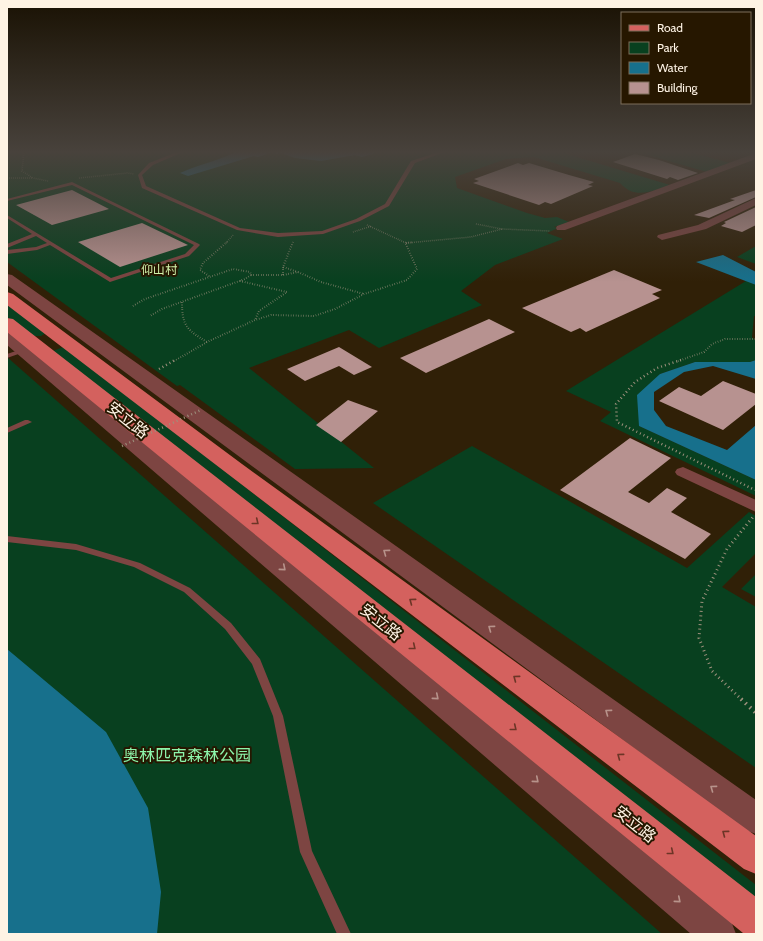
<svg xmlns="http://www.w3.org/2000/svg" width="763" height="941" viewBox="0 0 763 941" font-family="Cabin,'Noto Sans SC',sans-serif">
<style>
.green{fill:#08401f}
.water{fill:#17708c}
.building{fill:#b79290}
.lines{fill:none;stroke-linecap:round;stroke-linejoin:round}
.path-far4{stroke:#9d907c;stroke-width:1.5;stroke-dasharray:0.5 1.5;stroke-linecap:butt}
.path-far3{stroke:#9d907c;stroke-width:2;stroke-dasharray:0.5 2;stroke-linecap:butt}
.path-far2{stroke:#9d907c;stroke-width:2.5;stroke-dasharray:1 3;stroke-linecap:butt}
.path-far1{stroke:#9d907c;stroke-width:3;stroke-dasharray:1 3.5;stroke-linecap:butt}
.path{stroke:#9d907c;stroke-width:4;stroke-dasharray:1.5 4.5;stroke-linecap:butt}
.service{fill:#7d4542;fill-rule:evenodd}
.minor{fill:#7d4542;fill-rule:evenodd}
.tertiary{fill:#7d4542;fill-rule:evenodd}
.primary{fill:#d4615e;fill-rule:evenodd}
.path-bridge{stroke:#9d907c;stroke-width:2.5;stroke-dasharray:1 3;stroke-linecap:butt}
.oneway{stroke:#6c3526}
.oneway2{stroke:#b7938b}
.labels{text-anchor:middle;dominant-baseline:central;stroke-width:4;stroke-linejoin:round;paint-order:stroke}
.far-neighbourhood-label{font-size:12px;fill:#d1f2aa;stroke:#261700}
.near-street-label{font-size:16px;fill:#fef3e4;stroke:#261700}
.near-park-label{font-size:16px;fill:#8df6ab;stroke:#261700}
</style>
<rect width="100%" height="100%" fill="#302007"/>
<path class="green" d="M 7,151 L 557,151 L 670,185 C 652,191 635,200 620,183 L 534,157 L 506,159 L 455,177 L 457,188 L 527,213 L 545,218 L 557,217 L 569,222 L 554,227 L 558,228 L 547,233 L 563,239 L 495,265 L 461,291 L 482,305 L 379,348 L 349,330 L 249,368 L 374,468 L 295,469 L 180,385 L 177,386 L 7,262 Z
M 634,151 L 687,151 L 730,163 L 707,172 Z
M 756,246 L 756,264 L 737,257 Z
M 746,281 L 756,285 L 756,316 L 754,316 L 752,337 L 756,341 L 756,360 L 750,362 L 695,362 L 660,374 L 639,426 L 756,480 L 756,496 L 600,421 L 611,412 L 566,391 Z
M 7,300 L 46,333 L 41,336 L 31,336 L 7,317 Z
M 63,347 L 68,349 L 756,885 L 756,918 L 53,351 Z
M 7,357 L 662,934 L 7,934 Z
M 472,446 L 687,568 L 749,512 L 756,516 L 756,553 L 722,587 L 756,607 L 756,768 L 373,503 Z
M 756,574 L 756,597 L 741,589 Z"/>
<path class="water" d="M 237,151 L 378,151 L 373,154 L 362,157 L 355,155 L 321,161 L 295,158 L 281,153 L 277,154 L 273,152 L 258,157 L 254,156 L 188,176 L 180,173 C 199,164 219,161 237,151 Z
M 723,255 L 756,272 L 756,285 L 696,262 Z
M 756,360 L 756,379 L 713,366 L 684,372 L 654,392 L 654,410 L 666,426 L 727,450 L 756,425 L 756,480 L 639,426 L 637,395 L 660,374 L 695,362 L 750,362 Z
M 7,649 L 106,732 L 148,808 L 161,892 L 157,934 L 7,934 Z"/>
<path class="building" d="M 635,154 L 659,160 L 698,173 L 678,180 L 670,177 L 667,179 L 613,162 Z
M 518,163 L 523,165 L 529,163 L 569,175 L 594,182 L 588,185 L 593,186 L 551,204 L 545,202 L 539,205 L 473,183 L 479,181 L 474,179 Z
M 72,190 L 109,209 L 52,225 L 16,205 Z
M 756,190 L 756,197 L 709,218 L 694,215 L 735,200 L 730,199 Z
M 756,207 L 756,225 L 742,232 L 721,226 L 726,223 L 724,222 Z
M 142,223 L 188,245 L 120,267 L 78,242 Z
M 614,270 L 662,290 L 652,294 L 660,298 L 586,332 L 580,328 L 571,332 L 522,308 Z
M 489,319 L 515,332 L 426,373 L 400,358 Z
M 339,347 L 372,367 L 354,375 L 339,366 L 305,381 L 287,369 Z
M 723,381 L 756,394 L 756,404 L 723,430 L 659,401 L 679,387 L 701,396 Z
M 348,400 L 378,411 L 341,442 L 316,425 Z
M 630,438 L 671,458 L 628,492 L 649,503 L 667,488 L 687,498 L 671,512 L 711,534 L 685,559 L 560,490 Z"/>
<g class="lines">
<path class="path-far4" d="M 24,151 L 22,171 L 33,178 L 48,181
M 409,151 L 413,153
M 7,178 L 32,178
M 79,178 L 127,173 L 134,174
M 476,224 L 502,229
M 367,225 L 406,243
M 353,232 L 372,226
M 226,243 L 234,234
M 406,243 L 471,237 L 502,229 L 550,231"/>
<path class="path-far3" d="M 293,242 L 283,267 L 298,272
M 406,243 L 413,242
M 283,267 L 283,275
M 251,275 L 283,275 L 298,272 L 321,282 L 364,294
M 209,276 L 200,270 L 203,263 L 227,242
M 240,281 L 287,292 L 259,311 L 255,320
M 182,302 C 182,326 187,330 207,342
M 133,306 L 145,299 L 233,269 L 250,272 L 251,275 L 245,279 L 162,309 L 150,316
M 174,361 L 207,342 L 255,320 L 271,315 L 314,316 L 335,309 L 364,294 L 407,280 L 417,269 L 405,242
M 678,361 L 704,352 L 712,344 L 725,339 L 756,339"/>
<path class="path-far2" d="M 681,360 L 657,368 L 635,382 L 616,404 L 617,422 L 755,490
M 159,369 L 175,360"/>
<path class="path-far1" d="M 742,700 L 712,671 L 699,638 L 702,601 L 727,549 L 753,517"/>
<path class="path" d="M 741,699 L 756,713"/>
<path class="service" d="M 180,151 L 185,151 L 153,165 L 142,175 L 146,186 L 240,228 L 278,233 L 322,231 L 356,219 L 385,204 L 411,161 L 442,151 L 447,151 L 415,163 L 389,206 L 360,221 L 323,234 L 278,237 L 237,230 L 142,188 L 138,175 L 149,163 Z
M 72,182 L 199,244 L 200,245 L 189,256 L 110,282 L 50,245 L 37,250 L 7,254 L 7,250 L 36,247 L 47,243 L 36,236 L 7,248 L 7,244 L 32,234 L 7,218 L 7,215 L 111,278 L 185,254 L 194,245 L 72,185 L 7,201 L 7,199 Z
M 25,348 L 27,349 L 27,351 L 7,358 L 7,354 Z
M 25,420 L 28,420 L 32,422 L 7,433 L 7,428 Z
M 7,536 L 76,544 L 140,563 L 190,588 L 231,623 L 260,659 L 283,716 L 312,851 L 351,934 L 337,934 L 300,852 L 273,716 L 252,664 L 225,629 L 184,592 L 134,567 L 76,550 L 7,542 Z"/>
<path class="minor" d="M 756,153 L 756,159 L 565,230 L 557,230 L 556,228 L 557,226 Z
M 756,198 L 756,205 L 706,229 L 662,240 L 657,237 L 658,235 L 698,225 Z
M 683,467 L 756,500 L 756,512 L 677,475 L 675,472 L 677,469 Z"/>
<path class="tertiary" d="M 7,274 L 12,275 L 756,800 L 756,834 L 745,830 L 7,285 Z
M 7,331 L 13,332 L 731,921 L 736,934 L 691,934 L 7,345 Z"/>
<path class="primary" d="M 7,292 L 13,294 L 242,464 L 756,836 L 756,874 L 744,869 L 7,305 Z
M 7,318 L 13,319 L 756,897 L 756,934 L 743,933 L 7,332 Z"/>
<path class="path-bridge" d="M 122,446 L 201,410"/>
</g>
<defs><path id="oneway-chevron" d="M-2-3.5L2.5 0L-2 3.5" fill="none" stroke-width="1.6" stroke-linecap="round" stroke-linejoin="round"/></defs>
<g class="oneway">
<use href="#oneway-chevron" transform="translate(256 522) rotate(39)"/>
<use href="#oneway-chevron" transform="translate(412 601) rotate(-143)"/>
<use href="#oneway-chevron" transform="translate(413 647) rotate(39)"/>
<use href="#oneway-chevron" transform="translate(516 678) rotate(-143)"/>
<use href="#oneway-chevron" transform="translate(514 728) rotate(39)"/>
<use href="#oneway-chevron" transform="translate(620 756) rotate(-143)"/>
<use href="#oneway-chevron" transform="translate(725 833) rotate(-143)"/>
<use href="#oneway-chevron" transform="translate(671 852) rotate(39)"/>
</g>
<g class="oneway2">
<use href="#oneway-chevron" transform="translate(386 552) rotate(-144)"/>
<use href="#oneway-chevron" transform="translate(283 568) rotate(40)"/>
<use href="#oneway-chevron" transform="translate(491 628) rotate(-144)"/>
<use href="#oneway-chevron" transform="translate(436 697) rotate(40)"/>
<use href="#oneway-chevron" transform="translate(608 712) rotate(-144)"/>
<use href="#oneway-chevron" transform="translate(536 780) rotate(40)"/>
<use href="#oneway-chevron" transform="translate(713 788) rotate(-144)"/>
<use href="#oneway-chevron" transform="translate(678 900) rotate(40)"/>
</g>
<linearGradient id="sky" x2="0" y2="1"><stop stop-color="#1a1204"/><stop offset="0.54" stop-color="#48423c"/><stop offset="1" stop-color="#48423c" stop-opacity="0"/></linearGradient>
<rect width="763" height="282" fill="url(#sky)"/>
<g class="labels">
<g class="far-neighbourhood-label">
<text x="159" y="269">仰山村</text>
</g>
<g class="near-street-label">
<text transform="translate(128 420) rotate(39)">安立路</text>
<text transform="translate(381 622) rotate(39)">安立路</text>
<text transform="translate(635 824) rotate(39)">安立路</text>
</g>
<g class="near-park-label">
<text x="187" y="755">奥林匹克森林公园</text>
</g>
</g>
<rect width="763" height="941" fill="none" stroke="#fef3e4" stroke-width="16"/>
<rect x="621" y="12" width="130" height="92" fill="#261700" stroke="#7c6f5b"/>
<rect x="629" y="25" width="20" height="6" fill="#d4615e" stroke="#7c6f5b"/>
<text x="657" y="32" font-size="12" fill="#fef3e4">Road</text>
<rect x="629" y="42" width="20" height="12" fill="#08401f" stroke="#7c6f5b"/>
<text x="657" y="52" font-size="12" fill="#fef3e4">Park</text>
<rect x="629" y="62" width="20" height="12" fill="#17708c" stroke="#7c6f5b"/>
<text x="657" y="72" font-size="12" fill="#fef3e4">Water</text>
<rect x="629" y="82" width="20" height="12" fill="#b79290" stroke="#7c6f5b"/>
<text x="657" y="92" font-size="12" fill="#fef3e4">Building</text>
</svg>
